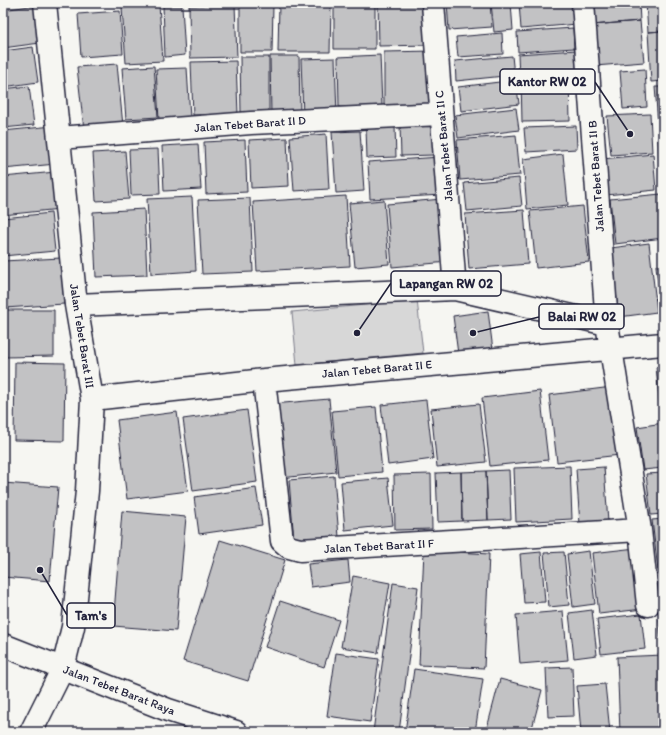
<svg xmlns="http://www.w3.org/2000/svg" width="666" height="735" viewBox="0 0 666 735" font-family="Itim,sans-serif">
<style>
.green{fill:#d7d7d7;stroke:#7c7c89}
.building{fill:#c2c2c4;stroke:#22223b}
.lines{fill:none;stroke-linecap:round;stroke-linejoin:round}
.minor-casing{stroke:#22223b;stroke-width:25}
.minor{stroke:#f6f6f2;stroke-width:22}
.labels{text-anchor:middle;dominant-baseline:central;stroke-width:4;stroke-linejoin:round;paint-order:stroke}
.street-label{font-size:12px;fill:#22223b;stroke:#f6f6f2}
.leader{fill:none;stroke:#22223b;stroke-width:1.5}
.callout-dot{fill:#22223b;stroke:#f6f6f2;stroke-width:1.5}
.callout{fill:#f6f6f2;stroke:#22223b;stroke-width:1.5}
.callout-label{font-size:13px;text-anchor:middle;font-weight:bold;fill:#22223b}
</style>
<rect width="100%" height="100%" fill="#f6f6f2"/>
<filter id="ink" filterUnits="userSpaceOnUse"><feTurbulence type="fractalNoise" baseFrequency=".025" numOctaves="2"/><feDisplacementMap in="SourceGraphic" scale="8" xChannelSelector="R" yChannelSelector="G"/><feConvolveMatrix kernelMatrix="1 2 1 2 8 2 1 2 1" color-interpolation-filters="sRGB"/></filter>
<g filter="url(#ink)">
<path class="green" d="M 417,300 L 423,353 L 297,365 L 292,312 Z"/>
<path class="building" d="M 279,3 L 331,4 L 330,52 L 278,52 Z
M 334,3 L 375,3 L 375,49 L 334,49 Z
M 378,3 L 429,3 L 431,45 L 379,46 Z
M 447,3 L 490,3 L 492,27 L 449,30 Z
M 491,3 L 511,3 L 513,30 L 494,32 Z
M 519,3 L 576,3 L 577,24 L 521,29 Z
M 590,3 L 639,3 L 640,21 L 592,25 Z
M 646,3 L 663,3 L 663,31 L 648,32 Z
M 36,5 L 40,43 L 3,48 L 3,10 Z
M 159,5 L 163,61 L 126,63 L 122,8 Z
M 235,5 L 237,57 L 190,58 L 189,6 Z
M 240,5 L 273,5 L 272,52 L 240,52 Z
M 163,6 L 182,6 L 185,55 L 165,57 Z
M 120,11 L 123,54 L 81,57 L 78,14 Z
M 640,21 L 644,62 L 595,66 L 592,25 Z
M 573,28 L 574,48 L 518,52 L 517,32 Z
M 663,31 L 663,81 L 651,82 L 648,32 Z
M 502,33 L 503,54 L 458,57 L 456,37 Z
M 33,47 L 38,82 L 3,87 L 3,51 Z
M 577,50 L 579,73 L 519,77 L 518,54 Z
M 433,51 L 434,105 L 384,106 L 384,52 Z
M 380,55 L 382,106 L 339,107 L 338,57 Z
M 270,56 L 299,56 L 300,115 L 271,115 Z
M 512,56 L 514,75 L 456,81 L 455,61 Z
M 240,57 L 269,57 L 269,112 L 241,112 Z
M 335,58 L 337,116 L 303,117 L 301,59 Z
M 236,61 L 238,114 L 193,115 L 191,62 Z
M 117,64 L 123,126 L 84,130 L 77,67 Z
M 154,66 L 158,117 L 126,119 L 122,68 Z
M 187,68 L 190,118 L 159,120 L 156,69 Z
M 645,69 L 647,107 L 623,109 L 620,71 Z
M 569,78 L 570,121 L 522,122 L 521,79 Z
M 516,80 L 519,104 L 461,111 L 458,87 Z
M 29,86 L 34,125 L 3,128 L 3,89 Z
M 655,87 L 663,87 L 663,135 L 659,135 Z
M 516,108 L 519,130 L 458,138 L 455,115 Z
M 650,114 L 652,152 L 611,155 L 607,116 Z
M 432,124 L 433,155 L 401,156 L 400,125 Z
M 53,126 L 56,164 L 3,169 L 3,131 Z
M 576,126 L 577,149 L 526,152 L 524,128 Z
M 395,127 L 396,157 L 367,158 L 366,128 Z
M 360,131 L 364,191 L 336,193 L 332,132 Z
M 326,134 L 329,189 L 294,191 L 290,137 Z
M 516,135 L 520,175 L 460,180 L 457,140 Z
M 287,138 L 289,186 L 251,188 L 249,140 Z
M 658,138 L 663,138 L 663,184 L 661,184 Z
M 245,140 L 247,192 L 206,194 L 204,142 Z
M 198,144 L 201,189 L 164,191 L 162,146 Z
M 158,149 L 160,194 L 131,195 L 129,150 Z
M 125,151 L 129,199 L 96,201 L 93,153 Z
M 563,154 L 568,205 L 527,209 L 523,159 Z
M 653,154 L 656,190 L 606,195 L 602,159 Z
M 440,157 L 442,195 L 370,199 L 368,162 Z
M 56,172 L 60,209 L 3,215 L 3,177 Z
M 519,178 L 522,206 L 467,211 L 464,183 Z
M 661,194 L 663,238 L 615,244 L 610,199 Z
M 346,196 L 350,266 L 257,271 L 253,202 Z
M 192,197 L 196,271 L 151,274 L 147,199 Z
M 250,198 L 253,272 L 202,274 L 198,200 Z
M 442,199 L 448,262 L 392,267 L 387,204 Z
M 384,200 L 389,264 L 355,267 L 349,203 Z
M 583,206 L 589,262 L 536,268 L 530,211 Z
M 144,209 L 147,275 L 96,277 L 93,212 Z
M 524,210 L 528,264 L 469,269 L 465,214 Z
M 51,213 L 55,251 L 3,256 L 3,218 Z
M 649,243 L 657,312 L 619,317 L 611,248 Z
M 61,258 L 64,304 L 5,308 L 3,261 Z
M 656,266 L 663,266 L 663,322 L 662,322 Z
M 5,310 L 54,310 L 54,356 L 6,357 Z
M 488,311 L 493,350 L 458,354 L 453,316 Z
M 15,362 L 65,363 L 64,441 L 14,440 Z
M 656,367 L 663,367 L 663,419 L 661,419 Z
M 612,387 L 620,455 L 557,462 L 549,395 Z
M 540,391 L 548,460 L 490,466 L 482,398 Z
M 329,399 L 336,472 L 281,478 L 273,404 Z
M 426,400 L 433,459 L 388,465 L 381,405 Z
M 479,404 L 486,462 L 437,467 L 431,409 Z
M 376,407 L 382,472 L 338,476 L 332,411 Z
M 247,410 L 257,482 L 193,491 L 183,419 Z
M 177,412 L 188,491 L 127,499 L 117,420 Z
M 663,423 L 663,468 L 643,470 L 637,427 Z
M 570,466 L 572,519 L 516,522 L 514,468 Z
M 604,467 L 608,522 L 580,524 L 576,469 Z
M 509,470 L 511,519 L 488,520 L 486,471 Z
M 486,471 L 488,520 L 462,521 L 461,472 Z
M 461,472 L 462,521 L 438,522 L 436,473 Z
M 663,473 L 663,514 L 651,515 L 646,474 Z
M 431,474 L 432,529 L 395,530 L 394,475 Z
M 334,476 L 339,537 L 294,541 L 289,480 Z
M 388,478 L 393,525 L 345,530 L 341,482 Z
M 3,483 L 58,487 L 50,581 L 3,577 Z
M 256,488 L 262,525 L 199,534 L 194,497 Z
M 122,511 L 186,517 L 176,631 L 113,626 Z
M 663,519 L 663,570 L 658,570 L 652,520 Z
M 220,540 L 285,560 L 248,681 L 183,661 Z
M 636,548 L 643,609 L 599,614 L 592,553 Z
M 424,550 L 489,554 L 484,668 L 419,665 Z
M 589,551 L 595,604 L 573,607 L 567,554 Z
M 541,552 L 545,602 L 524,603 L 520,554 Z
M 564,552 L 569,605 L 549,607 L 544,553 Z
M 348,560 L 350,582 L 311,587 L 308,564 Z
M 663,574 L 663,616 L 659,616 L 654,575 Z
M 353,576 L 390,583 L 378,653 L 341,647 Z
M 393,583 L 418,587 L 399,732 L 373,732 Z
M 280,601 L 339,620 L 324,667 L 265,647 Z
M 592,610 L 597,655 L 574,658 L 569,613 Z
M 563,611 L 568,660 L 520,664 L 516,615 Z
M 641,614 L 645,649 L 601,654 L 597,619 Z
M 659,619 L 663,619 L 663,648 L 661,649 Z
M 336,653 L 379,659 L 370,722 L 327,716 Z
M 663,655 L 663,732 L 620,732 L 617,657 Z
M 572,667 L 574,716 L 548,717 L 546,668 Z
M 414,669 L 483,679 L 475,732 L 405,732 Z
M 500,679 L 542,690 L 531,732 L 486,732 Z
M 605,684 L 610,732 L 581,732 L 577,686 Z"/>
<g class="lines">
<g class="minor-casing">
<path id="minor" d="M 433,3 L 455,289
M 583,3 L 607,324 L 640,530 L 648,605
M 59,138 L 251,123 L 441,114
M 76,305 L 455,289 L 607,324
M 264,380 L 282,541 L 289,547 L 300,550 L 640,530
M 92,399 L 264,380 L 663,344
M 3,645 L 168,710 L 236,732
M 31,732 L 63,668 L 73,627 L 87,491 L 92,399 L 76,305 L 45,3"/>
</g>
<use href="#minor" class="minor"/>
</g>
</g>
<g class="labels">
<g class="street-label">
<text transform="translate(250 124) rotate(-4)">Jalan Tebet Barat II D</text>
<text transform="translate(444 146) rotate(-95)">Jalan Tebet Barat II C</text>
<text transform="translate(596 176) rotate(-94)">Jalan Tebet Barat II B</text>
<text transform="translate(82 336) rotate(81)">Jalan Tebet Barat III</text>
<text transform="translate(377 369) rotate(-5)">Jalan Tebet Barat II E</text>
<text transform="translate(379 546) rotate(-3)">Jalan Tebet Barat II F</text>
<text transform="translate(119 690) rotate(21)">Jalan Tebet Barat Raya</text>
</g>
</g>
<path class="leader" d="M630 134L595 82M357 333L391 283M473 333L539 317M40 570L67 615"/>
<g class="callout-dot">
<circle cx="630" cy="134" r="4"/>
<circle cx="357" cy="333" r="4"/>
<circle cx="473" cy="333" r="4"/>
<circle cx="40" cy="570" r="4"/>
</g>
<g class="callout">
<rect x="500" y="69" width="95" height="25" rx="4"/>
<rect x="391" y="271" width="110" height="25" rx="4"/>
<rect x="539" y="304" width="85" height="25" rx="4"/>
<rect x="67" y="603" width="48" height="25" rx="4"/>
</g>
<g class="callout-label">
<text x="547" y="86">Kantor RW 02</text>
<text x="446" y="288">Lapangan RW 02</text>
<text x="582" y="321">Balai RW 02</text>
<text x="91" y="620">Tam's</text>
</g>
<rect width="666" height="735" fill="none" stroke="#f6f6f2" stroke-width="16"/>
<rect x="8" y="8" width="650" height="719" fill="none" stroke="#22223b" stroke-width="1.5" filter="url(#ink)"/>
</svg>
